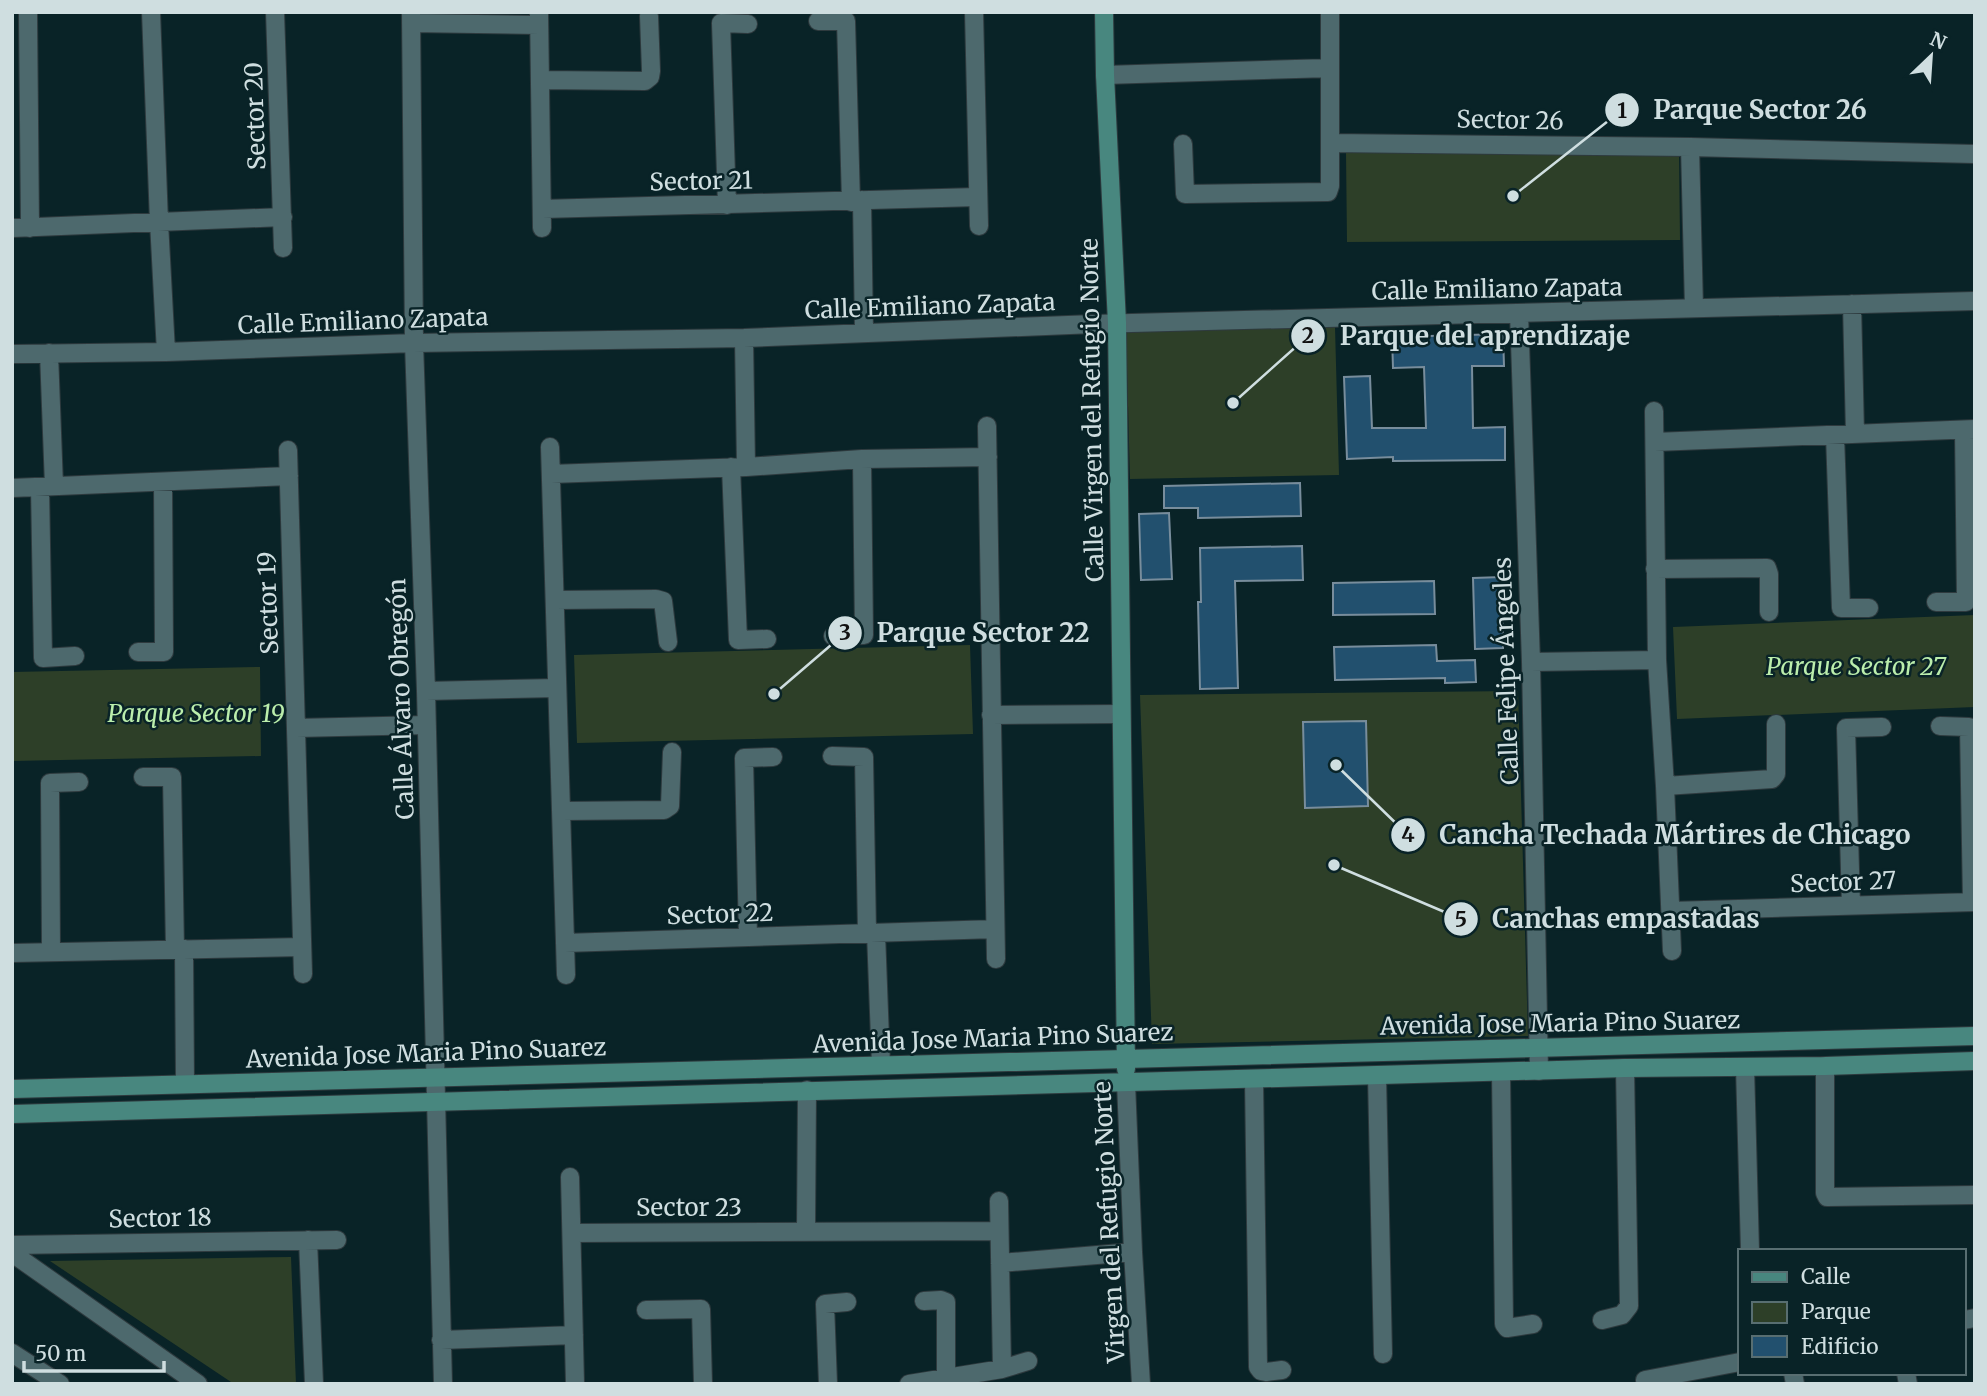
<svg xmlns="http://www.w3.org/2000/svg" width="1987" height="1396" viewBox="0 0 1987 1396" font-family="Merriweather,serif">
<style>
.green{fill:#2d3f28}
.building{fill:#22506e;stroke:#788d9c;stroke-width:2}
.lines{fill:none;stroke-linecap:round;stroke-linejoin:round}
.street-casing{stroke:#2e3a3e;stroke-width:20}
.secondary-casing{stroke:#2e3a3e;stroke-width:20}
.street{stroke:#4d696d;stroke-width:18}
.secondary{stroke:#48877f;stroke-width:18}
.labels{text-anchor:middle;dominant-baseline:central;stroke-width:5;stroke-linejoin:round;paint-order:stroke}
.street-label{font-size:24px;fill:#cfdee0;stroke:#092327}
.park-label{font-size:24px;font-style:italic;fill:#bbeeac;stroke:#092327}
.leader{fill:none;stroke:#cfdee0;stroke-width:2.5}
.callout-dot{fill:#cfdee0;stroke:#092327;stroke-width:2.5}
.mark-label{font-size:21px;text-anchor:middle;font-weight:bold;fill:#111}
.callout-label{font-size:26px;text-anchor:middle;font-weight:bold;fill:#cfdee0;stroke:#092327;stroke-width:5;stroke-linejoin:round;paint-order:stroke}
</style>
<rect width="100%" height="100%" fill="#092327"/>
<path class="green" d="M 1679,151 L 1680,240 L 1347,242 L 1346,153 Z
M 1335,327 L 1339,475 L 1130,479 L 1126,331 Z
M 1975,615 L 1975,707 L 1677,719 L 1673,627 Z
M 970,645 L 973,734 L 577,743 L 574,655 Z
M 260,667 L 261,756 L 12,761 L 12,672 Z
M 1518,691 L 1528,1036 L 1152,1044 L 1140,695 Z
M 291,1257 L 296,1384 L 234,1384 L 50,1261 Z"/>
<path class="building" d="M 1503,334 L 1504,366 L 1472,366 L 1473,428 L 1505,427 L 1505,460 L 1393,461 L 1393,457 L 1347,459 L 1344,377 L 1370,376 L 1372,428 L 1426,428 L 1424,367 L 1393,368 L 1392,337 Z
M 1300,483 L 1301,516 L 1198,518 L 1198,508 L 1164,508 L 1164,486 Z
M 1169,513 L 1172,579 L 1141,580 L 1139,514 Z
M 1302,546 L 1303,580 L 1235,581 L 1238,688 L 1200,689 L 1198,602 L 1201,602 L 1200,548 Z
M 1502,577 L 1503,648 L 1475,649 L 1473,578 Z
M 1434,581 L 1435,614 L 1333,615 L 1333,583 Z
M 1436,645 L 1437,661 L 1475,660 L 1476,682 L 1445,683 L 1445,678 L 1335,680 L 1334,647 Z
M 1366,721 L 1368,806 L 1305,808 L 1303,722 Z"/>
<g class="lines">
<g class="street-casing">
<path id="street" d="M 28,12 L 30,228
M 151,12 L 159,222 L 166,352
M 275,12 L 283,248
M 411,12 L 414,343 L 426,691 L 443,1384
M 539,12 L 542,228
M 974,12 L 979,226
M 818,21 L 846,21 L 851,202
M 411,23 L 539,25
M 1105,75 L 1330,68
M 540,80 L 645,81 L 650,77 L 651,71 L 649,16
M 1330,143 L 1690,147 L 1975,154
M 1183,144 L 1185,194 L 1328,192 L 1330,186 L 1330,12
M 1690,147 L 1694,308
M 862,200 L 864,333
M 727,205 L 721,23 L 748,24
M 542,209 L 977,197
M 12,228 L 283,217
M 1852,304 L 1855,434
M 1519,313 L 1531,662 L 1539,1071
M 744,338 L 746,467
M 49,353 L 54,486
M 12,354 L 166,352 L 414,343 L 744,338 L 1094,324 L 1975,301
M 1654,411 L 1657,660 L 1665,786 L 1672,951
M 987,426 L 996,959
M 1835,435 L 1841,608 L 1869,608
M 1655,442 L 1975,429
M 550,447 L 566,975
M 288,450 L 303,974
M 731,467 L 738,640 L 767,639
M 551,474 L 746,467 L 862,459 L 988,457
M 40,487 L 43,658 L 75,656
M 12,488 L 289,476
M 1655,569 L 1767,568 L 1769,574 L 1769,612
M 555,600 L 656,599 L 663,601 L 668,642
M 1936,602 L 1966,602 L 1964,430
M 833,636 L 864,635 L 862,459
M 138,652 L 164,652 L 163,482
M 1531,662 L 1657,660
M 426,691 L 557,688
M 991,715 L 1121,714
M 1940,726 L 1969,727 L 1972,902
M 296,728 L 426,725
M 832,756 L 864,757 L 867,933
M 143,777 L 172,777 L 175,950
M 1665,786 L 1772,779 L 1776,774 L 1776,724
M 561,811 L 664,810 L 670,806 L 672,752
M 1851,906 L 1846,728 L 1882,727
M 1671,911 L 1975,902
M 876,933 L 881,1065
M 748,937 L 744,758 L 773,757
M 565,943 L 995,929
M 184,949 L 185,1084
M 51,952 L 50,783 L 79,782
M 12,953 L 302,947
M 1825,1066 L 1825,1193 L 1827,1197 L 1975,1195
M 1745,1067 L 1750,1251
M 1501,1072 L 1504,1324 L 1507,1328 L 1533,1324
M 1377,1076 L 1383,1354
M 1254,1079 L 1258,1367 L 1261,1371 L 1266,1372 L 1282,1370
M 1126,1083 L 1133,1252 L 1141,1384
M 570,1177 L 575,1384
M 999,1201 L 1002,1369
M 806,1231 L 807,1090
M 572,1233 L 999,1231
M 308,1240 L 314,1384
M 12,1245 L 337,1240
M 12,1253 L 198,1384
M 1000,1263 L 1133,1252
M 924,1301 L 941,1300 L 946,1302 L 946,1378
M 646,1310 L 701,1309 L 703,1384
M 1602,1320 L 1622,1315 L 1629,1306 L 1625,1068
M 1964,1320 L 1975,1318
M 441,1340 L 574,1335
M 12,1353 L 60,1384
M 1793,1373 L 1795,1384
M 1906,1373 L 1908,1384
M 1645,1380 L 1740,1362
M 828,1384 L 825,1304 L 847,1302
M 909,1384 L 1002,1369 L 1028,1361"/>
</g>
<g class="secondary-casing">
<path id="secondary" d="M 1104,12 L 1105,75 L 1117,323 L 1126,1069
M 12,1089 L 1975,1036
M 12,1114 L 1625,1068 L 1825,1066 L 1975,1061"/>
</g>
<use href="#street" class="street"/>
<use href="#secondary" class="secondary"/>
</g>
<g class="labels">
<g class="street-label">
<text transform="translate(255 116) rotate(-92)">Sector 20</text>
<text transform="translate(1510 120) rotate(1)">Sector 26</text>
<text transform="translate(701 181) rotate(-1)">Sector 21</text>
<text transform="translate(1497 289) rotate(-1)">Calle Emiliano Zapata</text>
<text transform="translate(930 306) rotate(-2)">Calle Emiliano Zapata</text>
<text transform="translate(363 321) rotate(-2)">Calle Emiliano Zapata</text>
<text transform="translate(1092 410) rotate(-91)">Calle Virgen del Refugio Norte</text>
<text transform="translate(268 603) rotate(-92)">Sector 19</text>
<text transform="translate(1506 671) rotate(-92)">Calle Felipe Ángeles</text>
<text transform="translate(401 699) rotate(-92)">Calle Álvaro Obregón</text>
<text transform="translate(1843 882) rotate(-2)">Sector 27</text>
<text transform="translate(720 914) rotate(-2)">Sector 22</text>
<text transform="translate(1560 1023) rotate(-1)">Avenida Jose Maria Pino Suarez</text>
<text transform="translate(993 1038) rotate(-2)">Avenida Jose Maria Pino Suarez</text>
<text transform="translate(426 1053) rotate(-2)">Avenida Jose Maria Pino Suarez</text>
<text x="689" y="1207">Sector 23</text>
<text transform="translate(160 1218) rotate(-1)">Sector 18</text>
<text transform="translate(1109 1222) rotate(-93)">Virgen del Refugio Norte</text>
</g>
<g class="park-label">
<text x="1856" y="666">Parque Sector 27</text>
<text x="196" y="713">Parque Sector 19</text>
</g>
</g>
<path class="leader" d="M1513 196L1622 110M1233 403L1308 336M774 694L845 633M1336 765L1408 835M1334 865L1461 919"/>
<g class="callout-dot">
<circle cx="1513" cy="196" r="7"/>
<circle cx="1233" cy="403" r="7"/>
<circle cx="774" cy="694" r="7"/>
<circle cx="1336" cy="765" r="7"/>
<circle cx="1334" cy="865" r="7"/>
<circle cx="1622" cy="110" r="18"/>
<circle cx="1308" cy="336" r="18"/>
<circle cx="845" cy="633" r="18"/>
<circle cx="1408" cy="835" r="18"/>
<circle cx="1461" cy="919" r="18"/>
</g>
<g class="mark-label">
<text x="1622" y="118">1</text>
<text x="1308" y="343">2</text>
<text x="845" y="640">3</text>
<text x="1408" y="842">4</text>
<text x="1461" y="927">5</text>
</g>
<g class="callout-label">
<text x="1760" y="119">Parque Sector 26</text>
<text x="1485" y="345">Parque del aprendizaje</text>
<text x="983" y="642">Parque Sector 22</text>
<text x="1675" y="844">Cancha Techada Mártires de Chicago</text>
<text x="1626" y="928">Canchas empastadas</text>
</g>
<rect width="1987" height="1396" fill="none" stroke="#cfdee0" stroke-width="28"/>
<rect x="1738" y="1249" width="228" height="126" fill="#092327" stroke="#586e71" stroke-width="2"/>
<rect x="1752" y="1272" width="35" height="10" fill="#48877f" stroke="#586e71" stroke-width="2"/>
<text x="1801" y="1284" font-size="21" fill="#cfdee0">Calle</text>
<rect x="1752" y="1302" width="35" height="21" fill="#2d3f28" stroke="#586e71" stroke-width="2"/>
<text x="1801" y="1319" font-size="21" fill="#cfdee0">Parque</text>
<rect x="1752" y="1336" width="35" height="21" fill="#22506e" stroke="#586e71" stroke-width="2"/>
<text x="1801" y="1354" font-size="21" fill="#cfdee0">Edificio</text>
<g transform="translate(1931 56) rotate(25)" stroke="#092327" stroke-width="5" paint-order="stroke">
<path d="M0-5L12 26L0 18L-12 26Z" fill="#cfdee0"/>
<text y="-10" font-size="19" font-weight="bold" text-anchor="middle" fill="#cfdee0">N</text>
</g>
<path d="M24 1361v10h140v-10" fill="none" stroke="#cfdee0" stroke-width="3.5"/>
<text x="35" y="1361" font-size="21" fill="#cfdee0" stroke="#092327" stroke-width="5" paint-order="stroke">50 m</text>
</svg>
